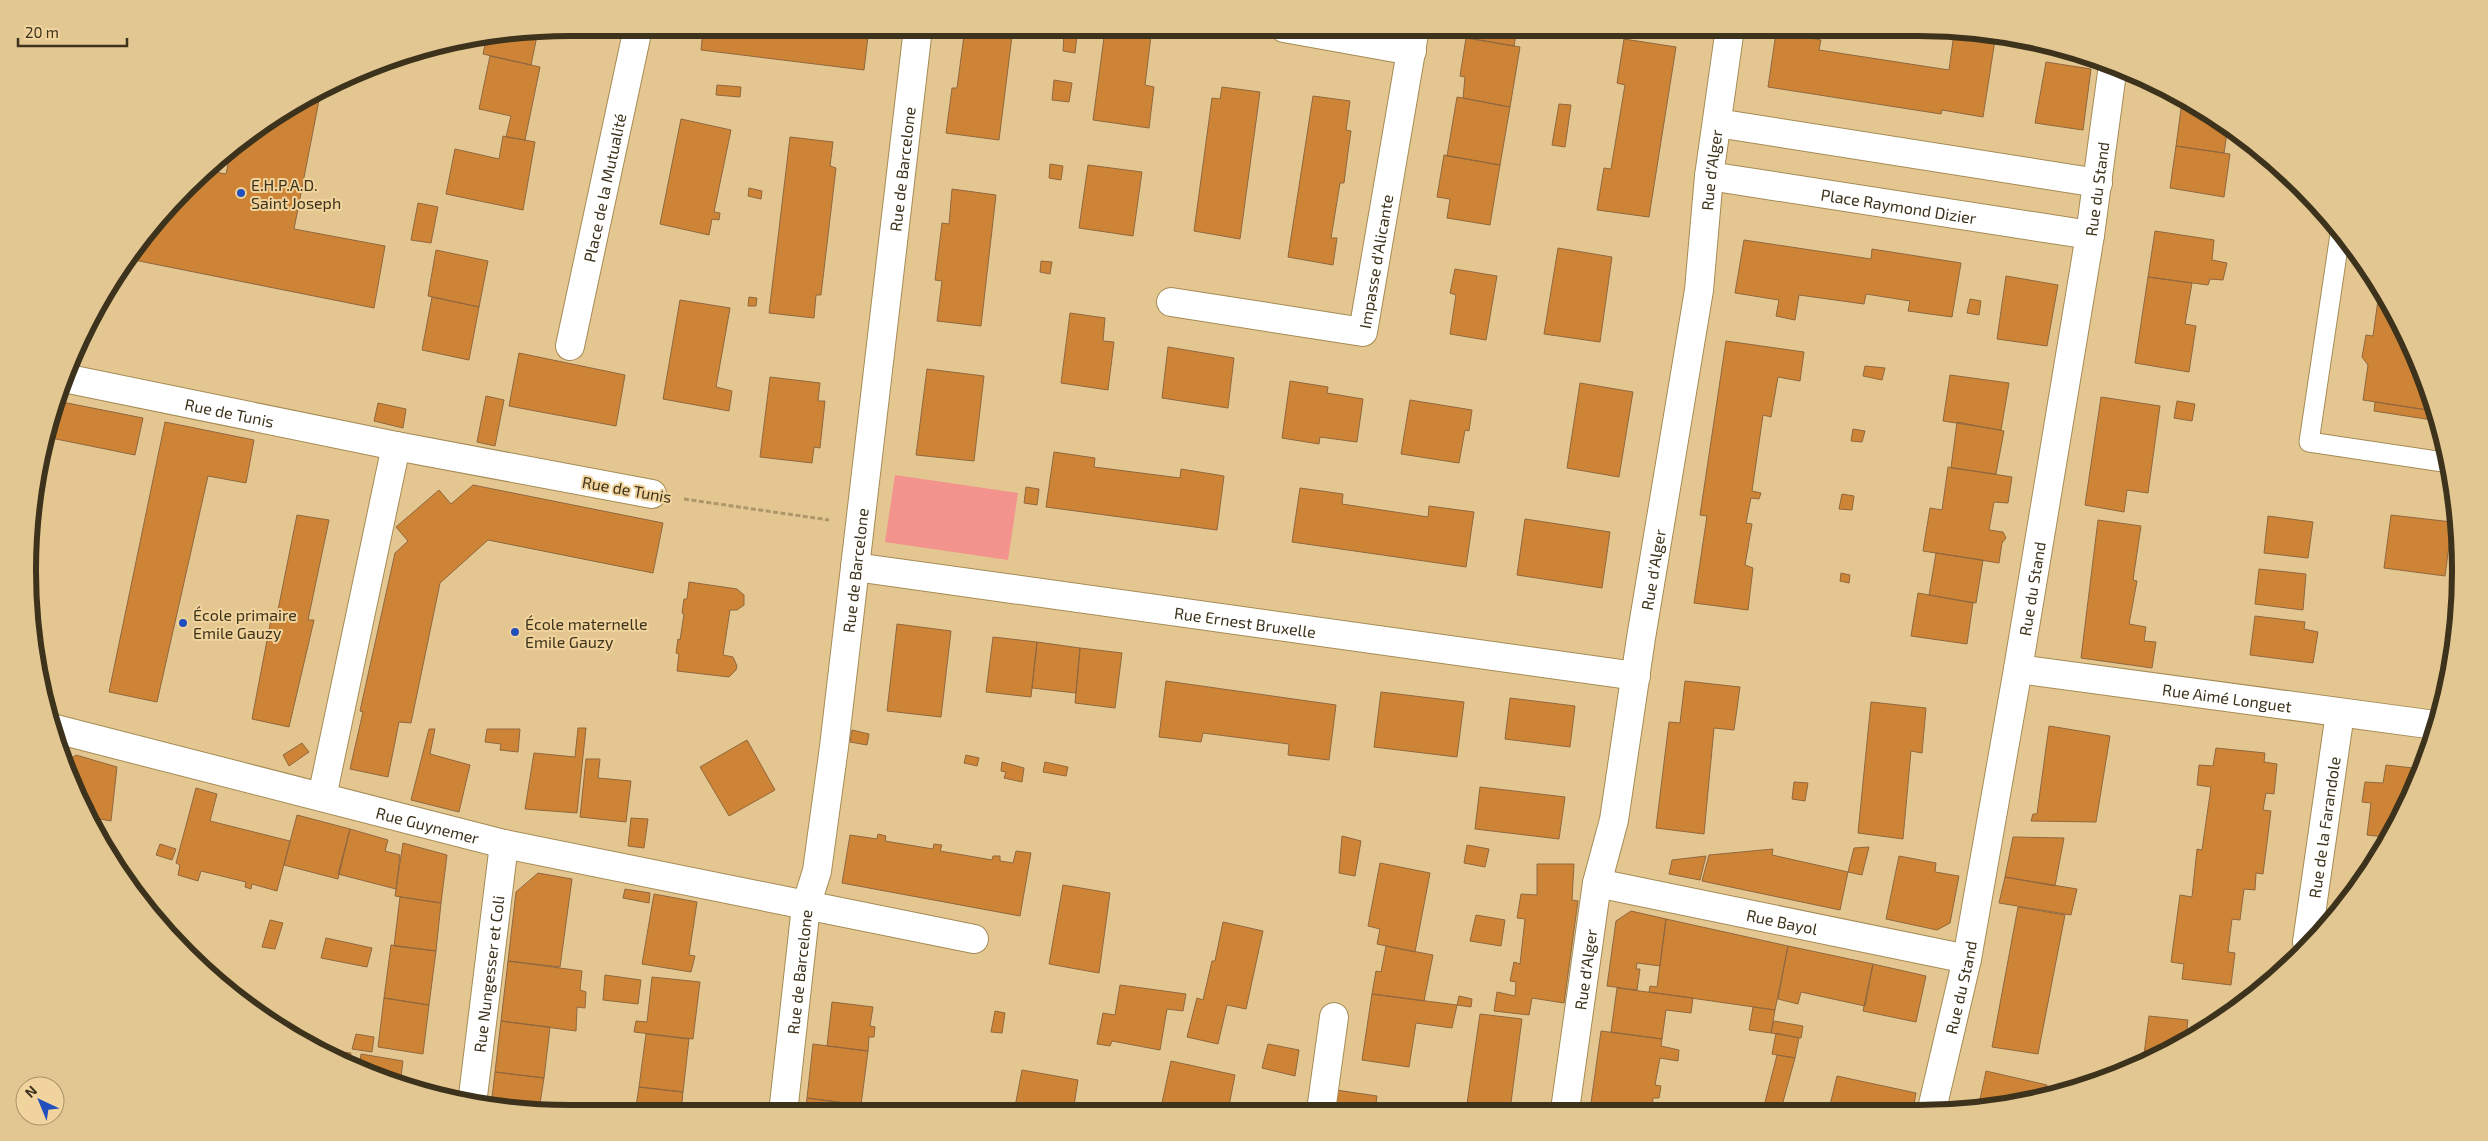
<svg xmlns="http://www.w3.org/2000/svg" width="2488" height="1141" viewBox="0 0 2488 1141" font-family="'Exo 2',sans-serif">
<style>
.green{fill:#f2938e}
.building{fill:#cd8436;stroke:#91673e}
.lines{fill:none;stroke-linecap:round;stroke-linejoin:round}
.lane-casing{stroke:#a58b55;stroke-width:21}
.street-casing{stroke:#a58b55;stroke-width:30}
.path{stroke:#ad9669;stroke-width:3;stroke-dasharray:5 2.5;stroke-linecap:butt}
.lane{stroke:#fff;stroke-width:19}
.street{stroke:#fff;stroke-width:28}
.poi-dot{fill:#224fbd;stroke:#f1d49d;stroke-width:2}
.labels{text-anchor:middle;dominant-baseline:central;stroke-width:4;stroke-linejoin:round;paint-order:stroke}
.street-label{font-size:16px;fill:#3d321b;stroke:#f1d49d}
.poi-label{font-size:16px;fill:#3d321b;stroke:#f1d49d;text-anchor:start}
.rim{fill:none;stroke:#3d321b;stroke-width:6}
</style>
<rect width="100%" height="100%" fill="#e4c790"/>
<path class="green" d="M 895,475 L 1018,493 L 1008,560 L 885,542 Z"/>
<path class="building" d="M 695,28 L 869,28 L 864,70 L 701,50 L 703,31 L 695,30 Z
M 965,28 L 1013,28 L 999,140 L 946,133 L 952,88 L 957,88 Z
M 1465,28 L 1517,28 L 1514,46 L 1463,37 Z
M 1105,30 L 1151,36 L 1145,85 L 1154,87 L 1149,128 L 1093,120 Z
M 538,31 L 531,65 L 483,54 L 487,36 Z
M 1776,33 L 1821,40 L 1819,50 L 1949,70 L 1954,33 L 1995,40 L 1983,117 L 1942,110 L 1941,114 L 1768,87 Z
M 1064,34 L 1077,36 L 1075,53 L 1063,51 Z
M 1466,38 L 1520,47 L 1510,107 L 1463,98 L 1465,77 L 1460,76 Z
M 1624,39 L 1676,47 L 1649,217 L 1597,210 L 1604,168 L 1611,169 L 1625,85 L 1617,83 Z
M 490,56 L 540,67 L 525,140 L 506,137 L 511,116 L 479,109 Z
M 2046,62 L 2091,69 L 2083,130 L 2035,123 Z
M 1054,80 L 1072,83 L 1069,102 L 1052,100 Z
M 717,85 L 741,87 L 740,97 L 716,95 Z
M 1222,87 L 1260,92 L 1240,239 L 1194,231 L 1212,98 L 1220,99 Z
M 321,90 L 294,229 L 385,246 L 374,308 L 129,259 L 162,213 L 213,162 L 217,159 L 215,172 L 226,174 L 231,149 L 299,100 Z
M 1313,96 L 1350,101 L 1346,130 L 1351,131 L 1348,152 L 1344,183 L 1340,183 L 1331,238 L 1337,238 L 1333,265 L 1288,257 Z
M 2177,96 L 2191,104 L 2176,102 Z
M 1457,97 L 1510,107 L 1500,165 L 1447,156 Z
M 2182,102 L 2191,104 L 2228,126 L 2224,153 L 2176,146 Z
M 1559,104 L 1571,105 L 1565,147 L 1552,145 Z
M 681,119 L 731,130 L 714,212 L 720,213 L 719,220 L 712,219 L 709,235 L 660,224 Z
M 503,136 L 535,142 L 523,210 L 446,194 L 455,149 L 499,159 Z
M 790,137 L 833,142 L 830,166 L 836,168 L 821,295 L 816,295 L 814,318 L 769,313 Z
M 2176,146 L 2230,154 L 2224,197 L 2170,188 Z
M 1444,155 L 1500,165 L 1490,225 L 1447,218 L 1450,199 L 1437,197 Z
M 1050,164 L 1063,166 L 1061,180 L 1049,178 Z
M 1088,165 L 1142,172 L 1133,236 L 1079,228 Z
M 749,188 L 762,191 L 761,199 L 748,196 Z
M 952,189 L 996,195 L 981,326 L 937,321 L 942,281 L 935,280 L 942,223 L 949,224 Z
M 418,203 L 438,207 L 431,243 L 411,240 Z
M 2155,231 L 2214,240 L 2212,260 L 2227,263 L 2223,280 L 2210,279 L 2208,285 L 2148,277 Z
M 1744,240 L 1871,259 L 1872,249 L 1961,263 L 1952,317 L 1908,311 L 1910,301 L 1866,294 L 1864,304 L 1799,295 L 1795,320 L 1776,316 L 1779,300 L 1735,293 Z
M 1558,248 L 1612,257 L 1600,342 L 1544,334 Z
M 436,250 L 488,261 L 479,307 L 428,296 Z
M 1041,261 L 1052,262 L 1050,274 L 1040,272 Z
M 1455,269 L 1497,276 L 1486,340 L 1450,334 L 1456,295 L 1450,293 Z
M 2006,276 L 2058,285 L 2047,346 L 1997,339 Z
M 2148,277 L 2192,283 L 2185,324 L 2196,326 L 2189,372 L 2135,363 Z
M 2375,280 L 2419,362 L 2434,411 L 2363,400 L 2368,365 L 2362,357 L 2366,335 L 2373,336 L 2379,293 L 2373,291 Z
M 432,297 L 479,307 L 469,360 L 422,350 Z
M 749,297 L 757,298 L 756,306 L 748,306 Z
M 1970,299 L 1981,301 L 1979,315 L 1967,313 Z
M 680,300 L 730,308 L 716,387 L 732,391 L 729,411 L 663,399 Z
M 1070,313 L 1105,318 L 1103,341 L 1114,342 L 1108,390 L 1061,383 Z
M 1726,341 L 1804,352 L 1800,381 L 1778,377 L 1771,417 L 1763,415 L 1752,491 L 1761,493 L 1759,499 L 1751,498 L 1746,523 L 1752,524 L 1745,565 L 1753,568 L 1748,610 L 1694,603 L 1707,516 L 1700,515 Z
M 1168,347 L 1234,358 L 1228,408 L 1162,398 Z
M 519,353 L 625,375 L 616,426 L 509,406 Z
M 1865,366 L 1885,368 L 1882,380 L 1863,376 Z
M 927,369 L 984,376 L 974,461 L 916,455 Z
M 1950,375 L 2009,383 L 2001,430 L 1943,421 Z
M 770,377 L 820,383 L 818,401 L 825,401 L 820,448 L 814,447 L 812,463 L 760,457 Z
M 1290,381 L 1328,387 L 1327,393 L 1363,399 L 1357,442 L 1320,437 L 1319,444 L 1282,438 Z
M 1580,383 L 1633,392 L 1619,477 L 1567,468 Z
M 486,396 L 504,400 L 495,446 L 477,442 Z
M 2101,397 L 2160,406 L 2148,493 L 2127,490 L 2124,512 L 2085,505 Z
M 1410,400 L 1472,410 L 1469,431 L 1465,430 L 1459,463 L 1401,454 Z
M 57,401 L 143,418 L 135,455 L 46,437 Z
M 2177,401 L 2195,404 L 2192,421 L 2174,418 Z
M 2375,402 L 2434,411 L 2432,420 L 2374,411 Z
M 378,403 L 406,409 L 403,428 L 374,421 Z
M 165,422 L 254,440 L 246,483 L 208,476 L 157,702 L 109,692 Z
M 1957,422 L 2004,431 L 1996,474 L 1951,468 Z
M 1853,429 L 1865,431 L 1862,442 L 1851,441 Z
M 1054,452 L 1095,458 L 1094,467 L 1180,478 L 1181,469 L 1224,476 L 1217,530 L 1046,507 Z
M 1948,467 L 2012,477 L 2008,503 L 1994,502 L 1989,530 L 2003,532 L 2006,538 L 2002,543 L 1999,563 L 1923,551 L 1930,508 L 1942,510 Z
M 473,485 L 663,523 L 653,573 L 488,540 L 440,583 L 411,723 L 399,722 L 388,777 L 350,769 L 363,712 L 360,711 L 395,553 L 408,541 L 396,527 L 439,490 L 451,504 Z
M 1026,487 L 1039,489 L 1037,505 L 1024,503 Z
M 1300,488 L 1343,494 L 1342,504 L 1428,517 L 1429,506 L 1474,512 L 1466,567 L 1292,542 Z
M 1842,494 L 1854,496 L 1852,510 L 1839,509 Z
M 297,515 L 329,520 L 308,620 L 314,620 L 289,727 L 252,719 L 272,614 L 277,615 Z
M 2391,515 L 2452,522 L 2445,576 L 2384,568 Z
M 2268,516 L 2313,522 L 2308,558 L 2264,553 Z
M 1525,519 L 1610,532 L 1602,588 L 1517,575 Z
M 2098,520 L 2141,526 L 2133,580 L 2137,581 L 2129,624 L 2146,627 L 2144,641 L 2156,642 L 2152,668 L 2081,658 Z
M 1936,553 L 1983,560 L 1976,603 L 1929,595 Z
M 2259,569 L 2306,574 L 2303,610 L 2255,604 Z
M 1841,573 L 1850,575 L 1849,583 L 1840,581 Z
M 689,582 L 737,589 L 744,595 L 744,605 L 737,610 L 730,610 L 723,655 L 733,657 L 737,666 L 736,670 L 729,677 L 677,671 L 679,654 L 676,653 L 678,639 L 680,640 L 684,614 L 682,613 L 684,599 L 687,599 Z
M 1918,593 L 1973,603 L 1967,644 L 1911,636 Z
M 2255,616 L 2305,622 L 2304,629 L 2318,632 L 2313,663 L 2250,655 Z
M 897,624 L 951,631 L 941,717 L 887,711 Z
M 993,637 L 1037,642 L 1031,697 L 986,692 Z
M 1037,642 L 1080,648 L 1076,693 L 1032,688 Z
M 1080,648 L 1122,653 L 1115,708 L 1075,703 Z
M 1166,681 L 1336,705 L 1329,760 L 1288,755 L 1289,744 L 1203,733 L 1201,742 L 1159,737 Z
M 1685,681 L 1740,687 L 1734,730 L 1714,728 L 1704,834 L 1656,828 L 1669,722 L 1680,723 Z
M 1381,692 L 1464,702 L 1457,757 L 1374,747 Z
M 1510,698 L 1575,706 L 1570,747 L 1505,739 Z
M 1871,702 L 1926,708 L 1922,753 L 1911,751 L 1903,839 L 1858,833 Z
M 2049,726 L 2110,736 L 2096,822 L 2031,821 L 2033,814 L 2037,814 Z
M 578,728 L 586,728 L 577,813 L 525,809 L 534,753 L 575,757 Z
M 429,729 L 435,729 L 430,754 L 470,765 L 459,812 L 411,800 Z
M 487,729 L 520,729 L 518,752 L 500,750 L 501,744 L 485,742 Z
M 852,730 L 869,734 L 867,745 L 850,742 Z
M 747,740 L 775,790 L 729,816 L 700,767 Z
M 302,743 L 309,752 L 289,766 L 283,755 Z
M 2216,748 L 2265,753 L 2264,762 L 2277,764 L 2274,794 L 2266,793 L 2263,810 L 2271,811 L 2263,874 L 2256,873 L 2255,890 L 2244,889 L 2240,920 L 2232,919 L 2228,952 L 2235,953 L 2231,985 L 2182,979 L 2184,964 L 2171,962 L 2180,895 L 2192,897 L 2197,849 L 2202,850 L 2211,787 L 2197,785 L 2199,765 L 2213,766 Z
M 76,755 L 117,767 L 111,821 L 89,817 L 64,763 Z
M 966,755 L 979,758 L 977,766 L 964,763 Z
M 586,759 L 600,759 L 598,778 L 631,781 L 626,822 L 580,817 Z
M 1002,762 L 1024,768 L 1022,782 L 1004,778 L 1006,772 L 1001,771 Z
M 1045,762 L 1068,767 L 1066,776 L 1043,772 Z
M 2386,765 L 2422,769 L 2419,778 L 2385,837 L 2367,835 L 2371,803 L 2362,802 L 2365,782 L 2383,783 Z
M 1794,782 L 1808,783 L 1805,801 L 1792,799 Z
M 1480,787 L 1565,797 L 1559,839 L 1475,829 Z
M 196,788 L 217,794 L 210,821 L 290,841 L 277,891 L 252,884 L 251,889 L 245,887 L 246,882 L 201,871 L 198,881 L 178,875 L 180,865 L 176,863 Z
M 297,815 L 350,829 L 338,879 L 284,865 Z
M 631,818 L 648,819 L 644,848 L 628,846 Z
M 350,829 L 388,840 L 385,851 L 400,855 L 396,889 L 338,874 Z
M 878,834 L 886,836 L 885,841 L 933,849 L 934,844 L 942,845 L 940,851 L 992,860 L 993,856 L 1000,856 L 1000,861 L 1013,863 L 1016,851 L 1031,853 L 1020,916 L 842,883 L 850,835 L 877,839 Z
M 1342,836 L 1361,841 L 1355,876 L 1339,873 Z
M 2013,837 L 2064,838 L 2055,886 L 2005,877 Z
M 99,838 L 109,840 L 108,852 L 100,842 Z
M 403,843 L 447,855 L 441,903 L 395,896 Z
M 160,844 L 176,849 L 172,860 L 156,855 Z
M 1467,845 L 1489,849 L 1485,867 L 1464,863 Z
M 1869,847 L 1862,875 L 1848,872 L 1854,848 Z
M 1773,849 L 1772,855 L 1848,872 L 1840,910 L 1702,881 L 1709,855 Z
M 1706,856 L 1700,880 L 1669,874 L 1672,860 Z
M 1899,856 L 1936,863 L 1935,872 L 1959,876 L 1950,923 L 1937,930 L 1886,919 Z
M 1380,863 L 1430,873 L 1415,952 L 1377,944 L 1380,929 L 1368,926 Z
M 1537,864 L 1574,864 L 1572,900 L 1578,901 L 1564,1003 L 1532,998 L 1529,1015 L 1494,1011 L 1497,992 L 1515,996 L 1516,982 L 1510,981 L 1514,962 L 1520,964 L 1525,919 L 1517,918 L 1521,894 L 1537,895 Z
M 538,873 L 572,879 L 560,967 L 508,961 L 516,892 Z
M 2005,877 L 2077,889 L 2071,915 L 1999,903 Z
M 1063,885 L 1110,893 L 1099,973 L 1049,964 Z
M 625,889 L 650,893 L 649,903 L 623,898 Z
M 654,894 L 697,902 L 689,955 L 695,956 L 691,972 L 642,964 Z
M 400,897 L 441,903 L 436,951 L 394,946 Z
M 2018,907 L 2065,915 L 2038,1054 L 1992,1047 Z
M 1631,911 L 1666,919 L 1660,966 L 1637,963 L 1636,969 L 1640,969 L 1637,990 L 1607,986 L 1616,921 Z
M 1476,915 L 1505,920 L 1501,946 L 1470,941 Z
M 1666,919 L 1788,946 L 1775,1010 L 1649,992 L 1650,986 L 1657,987 Z
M 270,920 L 283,923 L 275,949 L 262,947 Z
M 1223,922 L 1263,931 L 1246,1009 L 1227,1005 L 1218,1044 L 1187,1037 L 1197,998 L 1203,1000 L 1212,961 L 1215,961 Z
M 326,938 L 372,948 L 367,967 L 321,958 Z
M 391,945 L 436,951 L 429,1005 L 384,998 Z
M 1386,946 L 1433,955 L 1424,1001 L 1372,994 L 1376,971 L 1381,972 Z
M 1788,946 L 1873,964 L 1865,1006 L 1801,992 L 1798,1004 L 1778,999 Z
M 508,961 L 582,971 L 580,990 L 586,992 L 585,1008 L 577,1007 L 576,1031 L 501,1021 Z
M 1873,964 L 1926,976 L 1916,1022 L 1863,1011 Z
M 605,975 L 641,980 L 638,1004 L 603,1000 Z
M 652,977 L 700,982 L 693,1039 L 634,1032 L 636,1021 L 647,1022 Z
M 1120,985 L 1186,994 L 1183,1011 L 1167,1009 L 1160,1050 L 1112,1041 L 1110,1046 L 1097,1044 L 1103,1013 L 1115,1015 Z
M 1617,988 L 1693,998 L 1691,1013 L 1666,1010 L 1662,1039 L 1611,1032 Z
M 1372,994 L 1457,1005 L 1452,1028 L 1416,1023 L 1409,1067 L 1362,1060 Z
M 1459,996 L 1472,999 L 1471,1007 L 1457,1005 Z
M 250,997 L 255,999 L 253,1007 L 256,1008 L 256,1010 L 249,1005 Z
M 384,998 L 429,1005 L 423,1054 L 378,1047 Z
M 832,1002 L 873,1007 L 870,1026 L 875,1027 L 874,1037 L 869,1037 L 868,1051 L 827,1046 Z
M 1753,1007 L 1775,1010 L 1771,1033 L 1749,1030 Z
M 995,1011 L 1005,1013 L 1002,1033 L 991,1032 Z
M 1480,1014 L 1522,1019 L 1510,1110 L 1466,1111 Z
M 2149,1016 L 2188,1020 L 2186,1037 L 2143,1062 Z
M 501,1021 L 550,1027 L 544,1078 L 495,1072 Z
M 1774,1021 L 1803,1026 L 1801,1038 L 1771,1033 Z
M 1601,1031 L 1662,1039 L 1661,1046 L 1679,1050 L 1678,1061 L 1660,1058 L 1655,1085 L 1661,1086 L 1659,1098 L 1653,1098 L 1652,1110 L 1590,1110 Z
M 1776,1033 L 1799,1038 L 1795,1058 L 1772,1054 Z
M 356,1034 L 374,1037 L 372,1052 L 352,1049 Z
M 646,1034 L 689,1039 L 683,1092 L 639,1087 Z
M 813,1044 L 868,1051 L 861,1105 L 807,1098 Z
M 1268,1044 L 1299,1050 L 1295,1076 L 1262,1068 Z
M 317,1045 L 330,1047 L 330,1051 L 351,1053 L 348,1065 L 314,1048 Z
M 361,1054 L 403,1061 L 400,1084 L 359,1070 Z
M 1777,1055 L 1795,1058 L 1781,1109 L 1763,1110 Z
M 1171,1061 L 1235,1075 L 1228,1111 L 1160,1112 Z
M 1022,1070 L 1078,1080 L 1073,1112 L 1014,1112 Z
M 1986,1071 L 2047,1085 L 2045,1094 L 1989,1109 L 1978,1109 Z
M 495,1072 L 544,1078 L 539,1110 L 491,1106 Z
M 1837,1076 L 1916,1093 L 1913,1109 L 1829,1109 Z
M 639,1087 L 683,1092 L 681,1113 L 635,1113 Z
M 1336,1090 L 1377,1096 L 1375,1111 L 1334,1111 Z
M 807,1098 L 861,1105 L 860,1113 L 805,1113 Z"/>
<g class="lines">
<g class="lane-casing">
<path id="lane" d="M 2340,234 L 2309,442 L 2450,463"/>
</g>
<g class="street-casing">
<g id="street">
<path d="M 1284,28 L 1412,51"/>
<path d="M 1717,123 L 2098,183"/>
<path id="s1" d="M 1709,176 L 2090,235"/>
<path id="s2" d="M 1171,302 L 1363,332 L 1415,28"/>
<path id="s3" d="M 570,346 L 638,28"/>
<path id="s4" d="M 64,378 L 396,446 L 652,494"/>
<path id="s5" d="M 855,567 L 1636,676"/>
<path id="s6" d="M 2018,669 L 2435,725"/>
<path id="s7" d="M 52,728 L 504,844 L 974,939"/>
<path d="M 322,797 L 396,446"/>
<path id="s8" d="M 1597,883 L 1967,959"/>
<path id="s9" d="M 2307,942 L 2340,713"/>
<path id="s10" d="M 472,1104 L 504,844"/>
<path id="s11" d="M 1932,1109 L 1967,959 L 2018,669 L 2090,235 L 2113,65"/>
<path id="s12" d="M 1565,1110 L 1597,883 L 1614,820 L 1641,638 L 1699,290 L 1709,176 L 1730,28"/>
<path d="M 1321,1111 L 1334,1017"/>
<path id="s13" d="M 783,1113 L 806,906 L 817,871 L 834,747 L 918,28"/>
</g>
</g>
<path class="path" d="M 684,499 L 829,520"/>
<use href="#lane" class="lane"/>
<use href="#street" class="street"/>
</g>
<g class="poi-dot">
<circle cx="241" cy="193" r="5"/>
<circle cx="183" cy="623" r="5"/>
<circle cx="515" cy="632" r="5"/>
</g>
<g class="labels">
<g class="street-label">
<text stroke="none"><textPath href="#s13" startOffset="952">Rue de Barcelone</textPath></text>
<text stroke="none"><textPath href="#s12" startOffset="952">Rue d'Alger</textPath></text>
<text stroke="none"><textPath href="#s3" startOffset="162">Place de la Mutualité</textPath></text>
<text stroke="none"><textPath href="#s11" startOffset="935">Rue du Stand</textPath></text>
<text stroke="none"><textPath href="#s1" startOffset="192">Place Raymond Dizier</textPath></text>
<text stroke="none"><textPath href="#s2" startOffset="266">Impasse d'Alicante</textPath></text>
<text stroke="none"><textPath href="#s4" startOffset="169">Rue de Tunis</textPath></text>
<text transform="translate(627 489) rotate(10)">Rue de Tunis</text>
<text stroke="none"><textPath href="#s12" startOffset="548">Rue d'Alger</textPath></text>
<text stroke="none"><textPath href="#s13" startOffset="548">Rue de Barcelone</textPath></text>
<text stroke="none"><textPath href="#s11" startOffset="530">Rue du Stand</textPath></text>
<text stroke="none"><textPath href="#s5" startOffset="394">Rue Ernest Bruxelle</textPath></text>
<text stroke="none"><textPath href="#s6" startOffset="211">Rue Aimé Longuet</textPath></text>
<text stroke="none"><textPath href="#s7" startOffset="388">Rue Guynemer</textPath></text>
<text stroke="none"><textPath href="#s9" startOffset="116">Rue de la Farandole</textPath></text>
<text stroke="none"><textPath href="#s8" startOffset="189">Rue Bayol</textPath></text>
<text stroke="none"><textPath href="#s12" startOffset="142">Rue d'Alger</textPath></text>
<text stroke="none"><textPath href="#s13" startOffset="142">Rue de Barcelone</textPath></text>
<text stroke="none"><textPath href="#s10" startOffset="131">Rue Nungesser et Coli</textPath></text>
<text stroke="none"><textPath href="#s11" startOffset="125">Rue du Stand</textPath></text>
</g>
<g class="poi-label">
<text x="251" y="184">E.H.P.A.D.<tspan x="251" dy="18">Saint Joseph</tspan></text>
<text x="193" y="614">École primaire<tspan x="193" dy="18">Emile Gauzy</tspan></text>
<text x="525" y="623">École maternelle<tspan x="525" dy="18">Emile Gauzy</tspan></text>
</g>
</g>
<path d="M0 0H2488V1141H0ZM570 36H1918A534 534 0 0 1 2452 570V571A534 534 0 0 1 1918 1105H570A534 534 0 0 1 36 571V570A534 534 0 0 1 570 36Z" fill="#e3c793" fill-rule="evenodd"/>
<path class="rim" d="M570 36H1918A534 534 0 0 1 2452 570V571A534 534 0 0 1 1918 1105H570A534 534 0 0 1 36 571V570A534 534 0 0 1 570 36Z"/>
<g transform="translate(40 1101) rotate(316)"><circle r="24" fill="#f1d49d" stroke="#a99369"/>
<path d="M0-4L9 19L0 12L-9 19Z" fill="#224fbd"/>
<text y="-8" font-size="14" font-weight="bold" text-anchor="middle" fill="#3d321b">N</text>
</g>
<path d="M18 38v8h109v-8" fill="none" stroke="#3d321b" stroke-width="2.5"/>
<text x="25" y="38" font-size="15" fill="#3d321b" stroke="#f1d49d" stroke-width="4" paint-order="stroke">20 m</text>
</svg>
